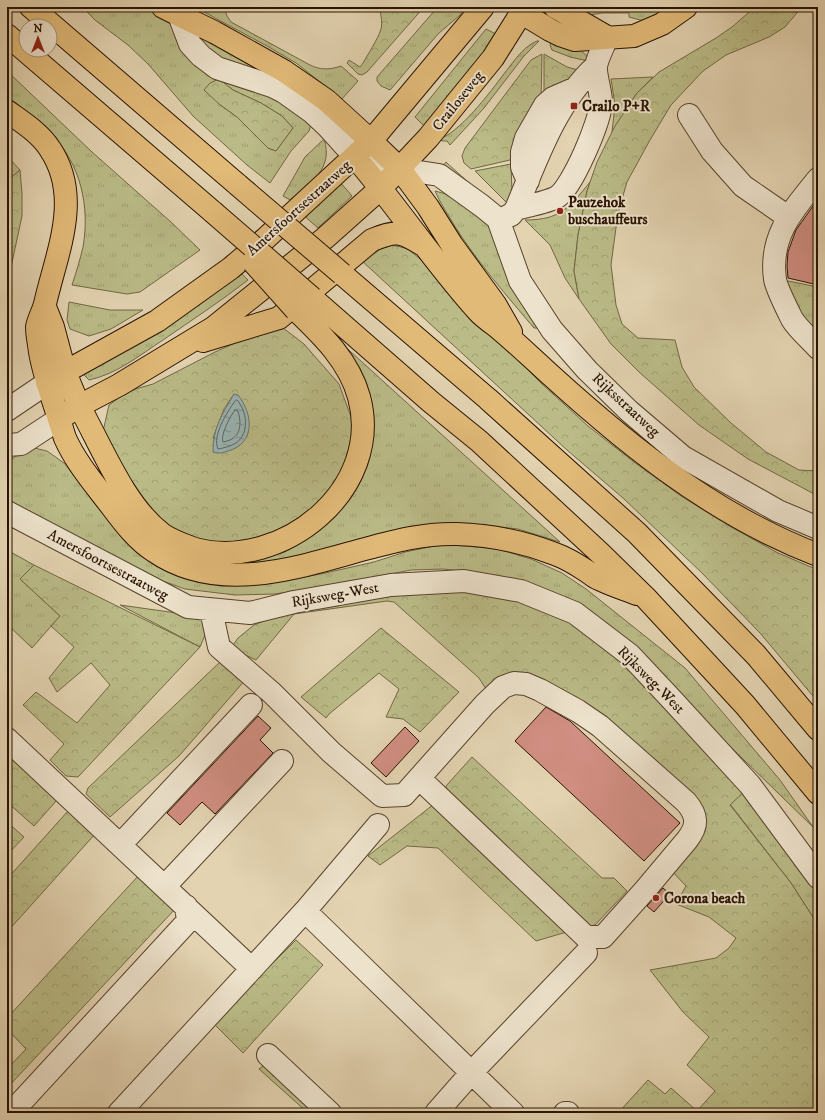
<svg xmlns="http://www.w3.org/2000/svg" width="825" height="1120" viewBox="0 0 825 1120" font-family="'IM FELL DW Pica',serif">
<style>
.grass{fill:url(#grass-tufts);stroke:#726744;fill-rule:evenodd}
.forest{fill:url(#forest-crowns);stroke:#726744;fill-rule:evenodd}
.water{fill:url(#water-ripples);stroke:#6c746d}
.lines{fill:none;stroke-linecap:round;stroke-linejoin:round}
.shore{stroke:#61645b;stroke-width:1}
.building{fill:#d18e82;stroke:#291300}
.minor-casing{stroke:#58432c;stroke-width:24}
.major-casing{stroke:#291300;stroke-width:24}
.highway-casing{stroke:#291300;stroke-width:24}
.minor{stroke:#ede2cc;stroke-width:22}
.major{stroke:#e2ba78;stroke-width:22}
.highway{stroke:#e2ba78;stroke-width:22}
.highway-bridge-casing{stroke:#291300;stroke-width:24;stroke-linecap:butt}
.highway-bridge{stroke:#e2ba78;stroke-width:22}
.poi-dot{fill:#8f2418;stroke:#ede2cc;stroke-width:1.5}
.labels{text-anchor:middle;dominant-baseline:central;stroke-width:4;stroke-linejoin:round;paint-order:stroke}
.street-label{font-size:15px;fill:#291300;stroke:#ede2cc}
.poi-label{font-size:15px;font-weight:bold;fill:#291300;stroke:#ede2cc;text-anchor:start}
</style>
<defs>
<pattern id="grass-tufts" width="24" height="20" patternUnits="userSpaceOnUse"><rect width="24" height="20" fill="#babb87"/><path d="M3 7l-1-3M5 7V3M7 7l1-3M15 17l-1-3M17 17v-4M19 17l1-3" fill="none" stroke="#a0a073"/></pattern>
<pattern id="forest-crowns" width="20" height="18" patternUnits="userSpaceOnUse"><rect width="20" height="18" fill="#babb87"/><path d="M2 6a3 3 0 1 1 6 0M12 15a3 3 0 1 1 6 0" fill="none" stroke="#a0a073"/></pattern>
<pattern id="water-ripples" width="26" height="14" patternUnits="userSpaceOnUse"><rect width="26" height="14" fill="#99b5b6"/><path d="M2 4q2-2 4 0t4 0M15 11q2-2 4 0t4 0" fill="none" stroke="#7d9292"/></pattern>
</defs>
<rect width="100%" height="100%" fill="#e3d3b1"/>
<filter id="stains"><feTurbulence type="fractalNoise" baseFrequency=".005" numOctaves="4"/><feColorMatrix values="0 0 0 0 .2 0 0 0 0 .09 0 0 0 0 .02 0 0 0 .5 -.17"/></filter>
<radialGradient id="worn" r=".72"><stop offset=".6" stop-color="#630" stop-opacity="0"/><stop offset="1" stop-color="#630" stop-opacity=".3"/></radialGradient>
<path class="grass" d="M 82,7 L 143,7 L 171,22 L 180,46 L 276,96 L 311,124 L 309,131 L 291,151 L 270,183 L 247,165 L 193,116 L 148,64 L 128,45 L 95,20 ZM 219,79 L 233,90 L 261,103 L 282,116 L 293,128 L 276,151 L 268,148 L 237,117 L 219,104 Z
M 199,7 L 224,7 L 227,16 L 231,22 L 310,65 C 320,70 330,70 341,66 L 358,81 L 342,99 L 296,63 L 267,46 L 202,11 Z
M 437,7 L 466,7 L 460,15 L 438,34 L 391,89 L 390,90 L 381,86 L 377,81 L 377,77 L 436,9 Z
M 577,7 C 590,7 605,6 618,7 C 635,9 651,13 668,8 L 644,21 L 629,17 L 629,13 L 602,13 L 590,15 Z
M 486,29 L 496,34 L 478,62 L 424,126 L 415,117 Z
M 198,32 L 283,77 L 239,69 L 199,45 Z
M 537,41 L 539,41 L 524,56 L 484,108 L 450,145 L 447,141 L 442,141 L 440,139 C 465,128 493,88 510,66 C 518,56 525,46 537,41 Z
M 551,42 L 578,48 L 588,57 L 588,61 L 570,57 L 552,50 L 550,45 Z
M 7,71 L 92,152 L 172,223 L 200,250 L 140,292 L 127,294 L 72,285 C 76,273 80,260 83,247 C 90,207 81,164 51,134 C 38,120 22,109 7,97 Z
M 653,77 L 637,93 L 612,132 L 615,105 L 611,79 Z
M 324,139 C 334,169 310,183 290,200 L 283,196 L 305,157 Z
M 7,156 L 20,170 L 7,181 Z
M 446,162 L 448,164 L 476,189 L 441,168 Z
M 340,182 L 352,196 L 318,228 L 302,214 Z
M 590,182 L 587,191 L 578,235 L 574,271 L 579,299 L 565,278 L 550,245 L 525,220 C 560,220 569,208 590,182 Z
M 435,191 L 446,194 L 457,200 L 491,227 L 537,328 L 534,328 C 507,296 479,264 456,228 C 449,216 441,205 435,191 Z
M 235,267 L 248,280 C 221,301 192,320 163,340 C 140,355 117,374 89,380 L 82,373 Z
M 783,280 L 818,287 L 818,336 L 804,321 Z
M 69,302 L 110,310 L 143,310 L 111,329 L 89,336 L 70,329 L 67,320 Z
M 329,332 L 560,542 L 518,529 L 484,525 L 430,528 L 271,565 L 230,564 L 257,560 L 285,552 L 300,543 L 321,528 L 366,461 Z
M 30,447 L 47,451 L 64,463 L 125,539 L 280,581 L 321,574 L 374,562 L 405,552 L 444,544 L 498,549 L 531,559 L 562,573 L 586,589 L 685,668 L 780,780 L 813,827 L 707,724 L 693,706 L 645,658 L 480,573 L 443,569 L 411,570 L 329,586 L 275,594 L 235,595 L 185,589 L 121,566 L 7,506 L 7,462 Z
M 7,550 L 34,565 L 20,579 L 60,616 L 32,648 L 7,624 Z
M 120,605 L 212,618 L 200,647 Z
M 748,788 L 818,885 L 818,925 L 791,883 L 730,804 Z"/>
<path class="forest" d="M 380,7 L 424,7 L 367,72 L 362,75 L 358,74 L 347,63 L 349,60 L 360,67 L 363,63 C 368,54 378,39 381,29 C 383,21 380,14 380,7 Z
M 755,7 L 802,7 L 785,27 L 769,37 L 726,55 L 703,71 L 671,105 L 650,140 L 627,182 L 618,213 L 611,265 L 616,305 L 622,324 L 638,338 L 675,340 L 682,367 L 694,387 L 731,423 L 766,452 L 799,470 L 818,471 L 818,496 L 748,459 L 699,425 L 639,372 L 611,344 L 579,299 L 574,271 L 578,235 L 587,191 L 597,162 L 615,126 L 637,93 L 659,72 L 716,38 L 732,27 Z
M 542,54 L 541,101 L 521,136 L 510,160 L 471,169 L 464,163 L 462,156 L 465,148 L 531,60 Z
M 544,54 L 567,67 L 582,71 L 582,73 L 544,93 Z
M 219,79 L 233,90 L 261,103 L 282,116 L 293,128 L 276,151 L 268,148 L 237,117 L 219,104 L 204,90 L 210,83 Z
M 511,164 L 512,193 L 508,204 L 475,171 Z
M 20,170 L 22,194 L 22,216 L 7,286 L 7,181 Z
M 393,245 L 408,249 L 437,273 L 487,329 L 542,384 L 588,426 L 634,462 L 681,496 L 731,527 L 778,553 L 818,570 L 818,702 L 760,633 L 702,573 L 623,498 L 567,450 L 362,261 L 381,249 Z
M 278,324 L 304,344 L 339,384 L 351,417 L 356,438 L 339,484 L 287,532 L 215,546 L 172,531 L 151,511 L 102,436 L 109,405 L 128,391 L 153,384 L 215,352 ZM 234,394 L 248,433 L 240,445 L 231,450 L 213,438 L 224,409 Z
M 34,565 L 200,647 L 78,777 L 66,776 L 50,760 L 64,744 L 23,705 L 36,692 L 77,723 L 110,685 L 91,663 L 57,692 L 49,678 L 74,647 L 51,626 L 60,616 L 20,579 Z
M 456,589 L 506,595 L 548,608 L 605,643 L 748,788 L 730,805 L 791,883 L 818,925 L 818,1113 L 618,1113 L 648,1080 L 665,1094 L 671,1088 L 697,1111 L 715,1091 L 687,1065 L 709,1037 L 683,1012 L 650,970 L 716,958 L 729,948 L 736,938 L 709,917 L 676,904 L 686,886 L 671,870 L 701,825 L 703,807 L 606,719 L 544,684 L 486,689 L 479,678 L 394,602 L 387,601 L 294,614 L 256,660 L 231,648 L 238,638 L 254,625 L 284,613 L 370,597 Z
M 381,628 L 459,692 L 420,732 L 403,719 L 386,717 L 399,689 L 379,673 L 329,714 L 326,718 L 301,697 Z
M 220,662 L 246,679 L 179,756 L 110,817 L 86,794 L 88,788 Z
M 7,746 L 57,800 L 34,826 L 7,802 Z
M 472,757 L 602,878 L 614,878 L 627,891 L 595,925 L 590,926 L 448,792 L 446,786 Z
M 434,804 L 570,931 L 536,941 L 438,848 L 407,846 L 380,865 L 368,856 Z
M 68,811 L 96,833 L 7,932 L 7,879 Z
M 7,822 L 24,837 L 7,855 Z
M 140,874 L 176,908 L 7,1088 L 7,1069 L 26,1049 L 7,1029 L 7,1018 Z
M 296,940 L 323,965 L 243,1053 L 213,1023 Z
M 267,1063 L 320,1113 L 308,1113 L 259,1069 Z"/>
<path class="water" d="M 234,394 L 238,395 C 253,414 256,443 228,451 C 222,453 219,454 213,452 C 213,427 222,415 234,394 Z"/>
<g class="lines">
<path class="shore" d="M 237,400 C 247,411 250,433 236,443 C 231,446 224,448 218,449 C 212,436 227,412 235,401 Z
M 235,410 L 238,411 C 242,425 241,439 223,442 C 220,436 230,416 235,410 Z"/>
</g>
<path class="building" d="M 818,199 L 818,285 L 788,278 L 787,266 L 788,252 L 796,230 Z
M 546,707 L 570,721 L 680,823 L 644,861 L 515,741 Z
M 258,716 L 271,728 L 260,740 L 273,753 L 215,814 L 202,802 L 180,825 L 167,813 Z
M 405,727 L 419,741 L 386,777 L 371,763 Z
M 663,888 L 670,894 L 654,912 L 647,906 Z"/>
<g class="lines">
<g class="minor-casing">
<path id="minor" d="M 179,7 L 179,15 L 190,44 L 201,56 L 217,68 L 272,86 L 284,92 L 312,112 L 327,126 L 355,157 L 400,169 L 439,175 L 482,206 L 498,219 L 520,281 L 552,330 L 587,370 L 629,411 L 683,457 L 778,511 L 818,528
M 689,115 L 712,151 L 743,186 L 788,217
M 818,179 C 793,210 769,236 775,279 C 776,287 788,311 792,319 C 798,329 810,339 818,348
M 528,181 L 522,167 L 522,152 L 526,138 L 545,105 L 553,98 L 576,88
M 516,209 C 527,206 548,202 557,197 C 572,188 601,120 601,102 C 601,91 595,75 596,66 C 598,56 604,46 607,37
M 508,216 L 511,215 L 516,209 C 536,161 556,102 596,66
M 7,410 L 47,383
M 7,445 L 21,444 L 59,419
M 7,512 L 188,607 L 250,613 L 294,602 L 391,585 L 464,581 L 521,591 L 575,613 L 630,655 L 674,702 L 750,785 L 818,877
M 211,610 L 219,647 L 272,693 L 331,752 L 382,796 L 404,795 L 485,704 L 503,687 L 514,683 L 526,684 L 540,690 L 578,711 L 600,726 L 686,802 C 698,816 698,826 687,840 L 645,890 L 603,937 L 586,937 L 420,779
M 7,739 L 252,969
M 120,845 L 251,705
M 165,886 L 282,761
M 305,911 L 513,1113
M 268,1055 L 330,1113
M 11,1113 L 188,921 L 186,906
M 119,1113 L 305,911 L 378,825
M 436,1113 L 472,1072 L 586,953
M 565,1113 L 568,1113"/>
</g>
<g class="major-casing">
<path id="major" d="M 518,7 L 522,13 L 550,30 L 560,35 L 575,40 L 634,36 L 662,24 L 686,7
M 555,7 L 607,37
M 179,15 L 214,32 L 284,71 L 326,100 L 371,141 L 400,169 L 428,207 L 452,245 L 495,304 L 511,332
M 7,111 C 22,122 40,133 50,149 C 83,198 56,254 45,304 C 43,312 38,320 37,327 C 37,335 39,344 40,352 C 44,375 52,397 59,419 L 79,406 L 119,385 L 213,328 L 325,238 L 381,188 L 428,138 L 493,58 L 525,7
M 355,157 C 397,206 433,261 477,310 C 482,316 489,321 496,326 C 508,336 519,346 531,357 C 616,436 708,513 818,555
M 45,307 L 53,327 L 65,372 L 79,406
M 203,341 L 279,318 L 372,240 C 396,230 401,231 423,245
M 47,383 L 65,372 L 157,321 L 231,268 L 265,239 L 371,141 L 483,7"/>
</g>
<g class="highway-casing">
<path id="highway" d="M 31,7 L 238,185
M 163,7 L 179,15
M 7,35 L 213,212
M 342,274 L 488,399 L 637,533 L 756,655 L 818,729
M 312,298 L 431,402 L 479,441 L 601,554 L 645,597 L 745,705 L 818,793
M 79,406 C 102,447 124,505 162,534 C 172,541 184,545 195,549 C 282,572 384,489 359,397 C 349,361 323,336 296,310
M 59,419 C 61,425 63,432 65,438 C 76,463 96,486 112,507 C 124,523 137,540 154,551 C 218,595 296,568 365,549 C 395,541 425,533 457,534 C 491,535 524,542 555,554 C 566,558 576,564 585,570 C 590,573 594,577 599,579 C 611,585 624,589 637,594"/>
</g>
<use href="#minor" class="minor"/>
<use href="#major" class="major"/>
<use href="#highway" class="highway"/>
<g class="highway-bridge-casing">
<path id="highway-bridge" d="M 238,185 L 342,274
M 213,212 L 312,298
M 253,262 L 296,310"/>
</g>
<use href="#highway-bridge" class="highway-bridge"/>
</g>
<g class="poi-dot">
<rect x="570" y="102" width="8" height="8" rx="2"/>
<circle cx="560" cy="211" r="4"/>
<circle cx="656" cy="898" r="4"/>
</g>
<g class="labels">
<g class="street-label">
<text transform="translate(458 101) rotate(-51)">Crailoseweg</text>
<text transform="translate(299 208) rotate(-42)">Amersfoortsestraatweg</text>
<text transform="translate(626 405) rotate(43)">Rijksstraatweg</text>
<text transform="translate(108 565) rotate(28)">Amersfoortsestraatweg</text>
<text transform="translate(335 595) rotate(-10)">Rijksweg-West</text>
<text transform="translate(651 680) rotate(45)">Rijksweg-West</text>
</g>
<g class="poi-label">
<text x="582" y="106">Crailo P+R</text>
<text x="568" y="202">Pauzehok<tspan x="568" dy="17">buschauffeurs</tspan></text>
<text x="664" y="898">Corona beach</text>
</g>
</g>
<rect width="825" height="1120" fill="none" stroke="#e3d3b1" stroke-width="24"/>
<rect x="8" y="8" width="809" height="1104" fill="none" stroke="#291300" stroke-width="2"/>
<rect x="12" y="12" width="801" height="1096" fill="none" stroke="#291300"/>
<g transform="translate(38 38)"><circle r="19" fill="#ede2cc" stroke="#9f8f7a"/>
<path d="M0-3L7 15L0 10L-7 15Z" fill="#8f2418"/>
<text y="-6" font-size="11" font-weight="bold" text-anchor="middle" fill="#291300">N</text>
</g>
<rect width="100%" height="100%" filter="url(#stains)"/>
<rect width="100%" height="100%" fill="url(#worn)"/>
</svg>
